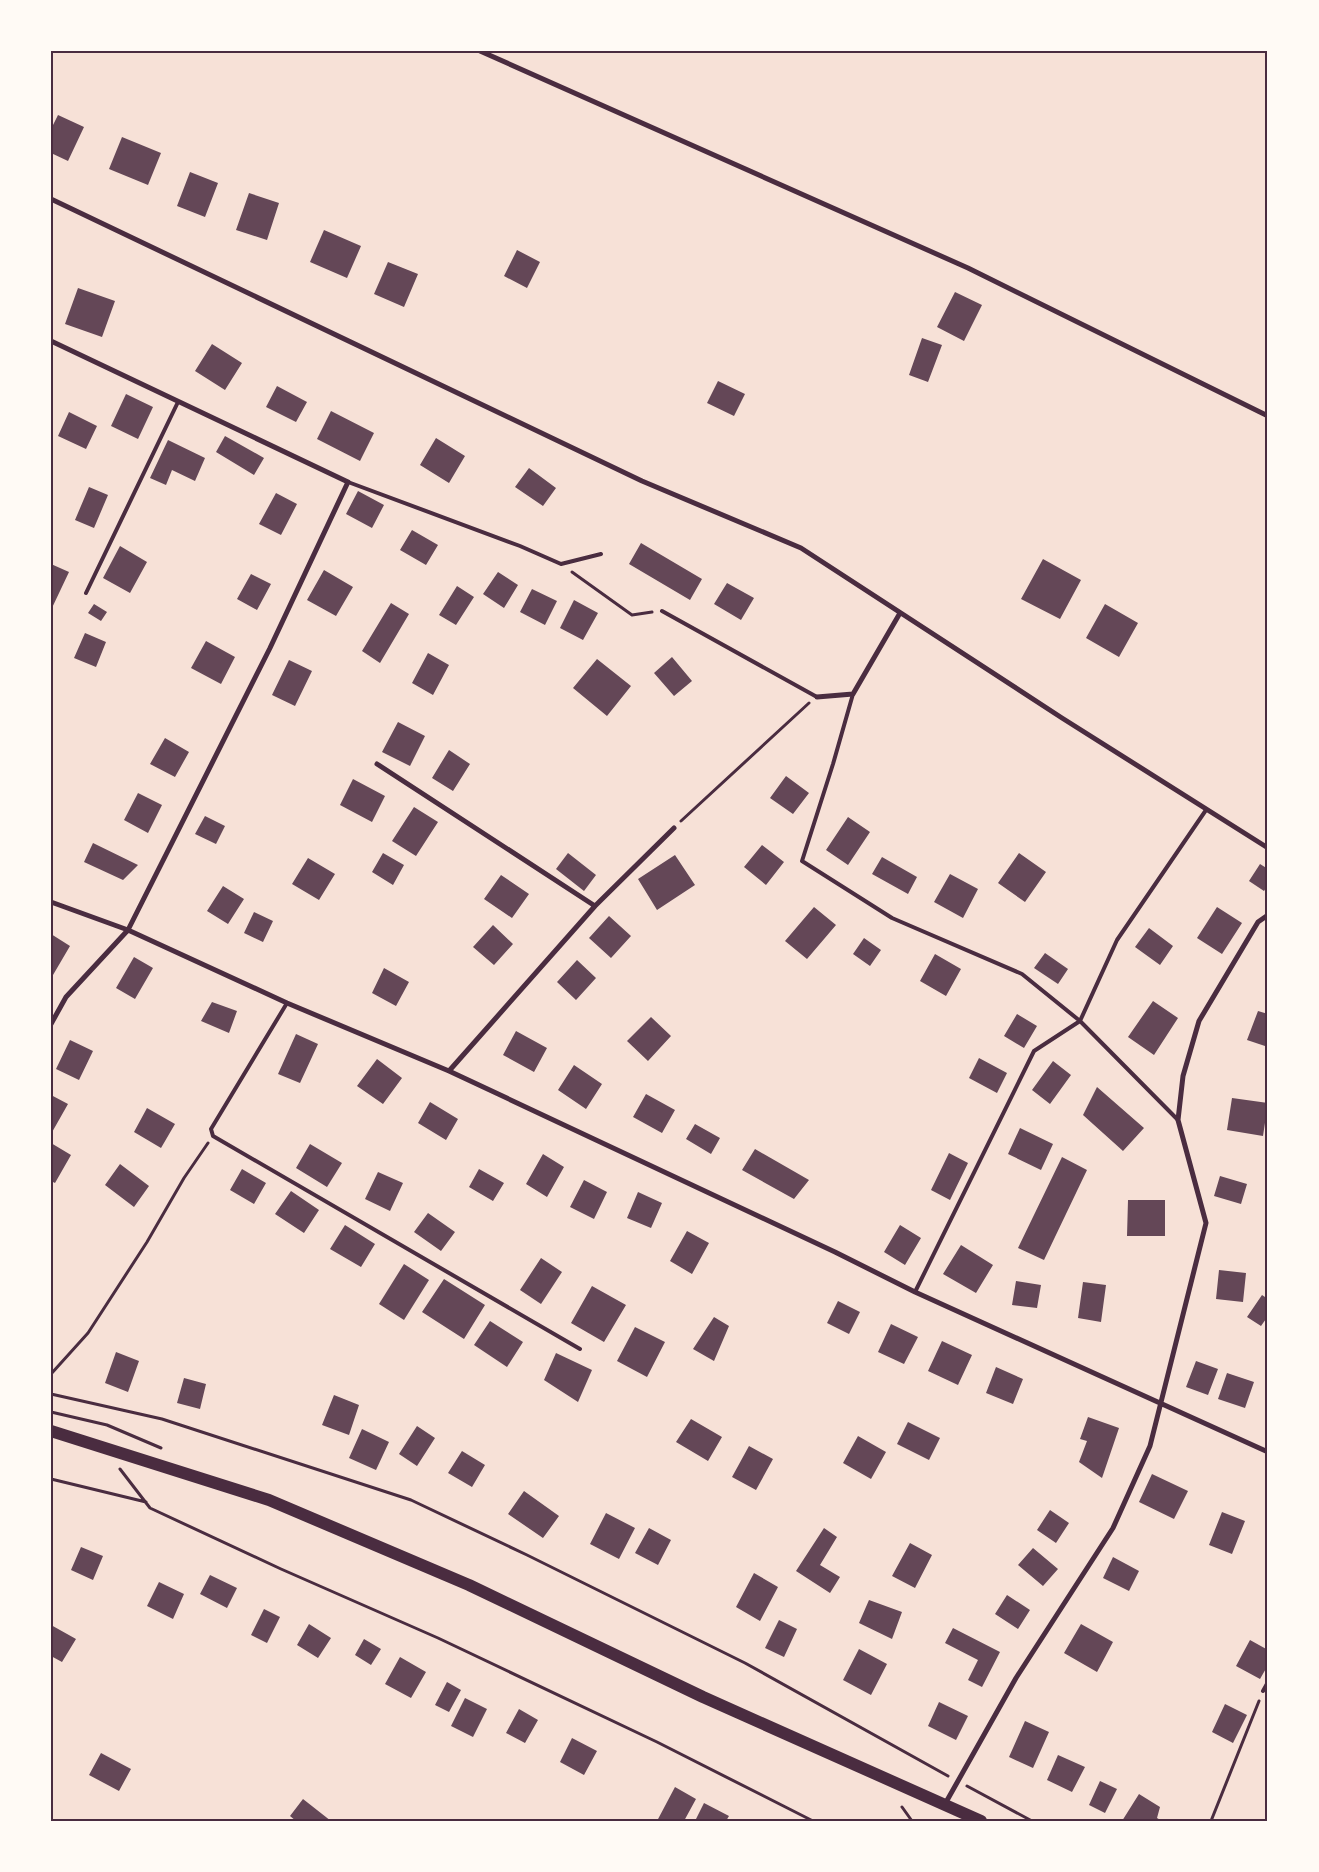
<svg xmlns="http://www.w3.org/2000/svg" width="1319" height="1872" viewBox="0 0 1319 1872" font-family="'PT Sans Narrow',sans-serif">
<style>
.building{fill:#644757}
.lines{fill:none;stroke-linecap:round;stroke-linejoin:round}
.path{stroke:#4a2c40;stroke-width:3}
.service{stroke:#4a2c40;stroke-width:4}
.minor{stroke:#4a2c40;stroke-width:5}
.primary{stroke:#4a2c40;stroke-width:12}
.neatline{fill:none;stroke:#4a2c40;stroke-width:2}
</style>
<rect width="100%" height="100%" fill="#f7e1d7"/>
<path class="building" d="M 58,115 L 84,127 L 68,161 L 51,153 L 51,129 Z
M 122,137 L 161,153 L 148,185 L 109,169 Z
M 190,172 L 218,183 L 205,217 L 177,206 Z
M 249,193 L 279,203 L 267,240 L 236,230 Z
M 324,230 L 361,246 L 347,278 L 310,262 Z
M 517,250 L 540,262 L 527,288 L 504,276 Z
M 388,262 L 418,274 L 404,307 L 374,294 Z
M 78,288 L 115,301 L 102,337 L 65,324 Z
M 955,292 L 982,305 L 964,341 L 937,327 Z
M 922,338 L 942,345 L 928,382 L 909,375 Z
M 212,344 L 242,363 L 225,390 L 195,371 Z
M 718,381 L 745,394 L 734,416 L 707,403 Z
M 277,386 L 307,402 L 296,422 L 266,407 Z
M 126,394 L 153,407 L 138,439 L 111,426 Z
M 331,411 L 374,433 L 360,461 L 317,439 Z
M 69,412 L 97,426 L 86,449 L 58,436 Z
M 225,436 L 264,458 L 254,475 L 216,452 Z
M 436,438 L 465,456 L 449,483 L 420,465 Z
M 168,440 L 205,458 L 195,481 L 172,470 L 166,485 L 150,478 Z
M 529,468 L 556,488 L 543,506 L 515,487 Z
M 89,487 L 108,495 L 94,528 L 75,520 Z
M 358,491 L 384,505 L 372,528 L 346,514 Z
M 276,493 L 297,504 L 281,535 L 259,524 Z
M 412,530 L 438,545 L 426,565 L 400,550 Z
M 641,543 L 702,579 L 690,600 L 629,564 Z
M 120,546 L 147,562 L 130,593 L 103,578 Z
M 1043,559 L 1081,580 L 1060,619 L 1021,599 Z
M 51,564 L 69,572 L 51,610 Z
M 324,570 L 353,587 L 336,616 L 307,600 Z
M 498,572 L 518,585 L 504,608 L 483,594 Z
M 251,574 L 271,584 L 257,610 L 237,599 Z
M 727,583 L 754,598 L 741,620 L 714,604 Z
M 457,586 L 474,597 L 456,625 L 439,615 Z
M 532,589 L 557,601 L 545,625 L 520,612 Z
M 574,600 L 598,613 L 583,640 L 560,628 Z
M 391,603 L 409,614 L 380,663 L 362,651 Z
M 94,604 L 107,612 L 101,621 L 88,613 Z
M 1105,604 L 1138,623 L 1119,657 L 1086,638 Z
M 85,633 L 106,642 L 96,667 L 74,658 Z
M 206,641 L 235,657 L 221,684 L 191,668 Z
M 428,653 L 449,665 L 433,695 L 412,683 Z
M 672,657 L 692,681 L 674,696 L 654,673 Z
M 597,659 L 631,686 L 607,716 L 573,688 Z
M 289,660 L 312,671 L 295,706 L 272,695 Z
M 398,722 L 425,736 L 410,766 L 382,752 Z
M 165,738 L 189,752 L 175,777 L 150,764 Z
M 449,750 L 470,764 L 453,791 L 432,778 Z
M 786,776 L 809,793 L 793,814 L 770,798 Z
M 353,779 L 385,796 L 372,822 L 340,805 Z
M 138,793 L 162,805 L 148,833 L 124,820 Z
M 414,807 L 438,822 L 416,856 L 392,841 Z
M 205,816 L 225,826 L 216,844 L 195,834 Z
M 848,817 L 870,832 L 848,865 L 826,850 Z
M 93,843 L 138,865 L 123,880 L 84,862 Z
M 762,845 L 784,862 L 766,885 L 744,867 Z
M 383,853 L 404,865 L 393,885 L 372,872 Z
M 568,853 L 596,875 L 584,891 L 556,869 Z
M 1019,853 L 1046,872 L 1025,902 L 998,883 Z
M 675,855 L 695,885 L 657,910 L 638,879 Z
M 882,857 L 917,877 L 908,894 L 872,874 Z
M 308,858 L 335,874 L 319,900 L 292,884 Z
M 1260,864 L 1268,869 L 1268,885 L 1264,891 L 1249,881 Z
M 950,874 L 978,889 L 963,918 L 934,902 Z
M 501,875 L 529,894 L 512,918 L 484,899 Z
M 223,886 L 244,899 L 228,924 L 207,911 Z
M 814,907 L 836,925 L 807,959 L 785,941 Z
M 1217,907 L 1242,923 L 1222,954 L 1197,938 Z
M 254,912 L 273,921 L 263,942 L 244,933 Z
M 609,916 L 631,936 L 611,958 L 589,938 Z
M 493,925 L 513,944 L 494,965 L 473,947 Z
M 1149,928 L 1173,946 L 1160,965 L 1135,947 Z
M 51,934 L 70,946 L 53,975 L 51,974 Z
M 864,938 L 881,950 L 870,966 L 853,954 Z
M 1045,953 L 1068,969 L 1058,984 L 1034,968 Z
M 935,954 L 961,969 L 946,996 L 920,981 Z
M 134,957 L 153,968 L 135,999 L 116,988 Z
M 577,960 L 596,978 L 576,1000 L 557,982 Z
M 384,968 L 409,982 L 396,1006 L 372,993 Z
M 1153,1001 L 1178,1018 L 1154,1055 L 1128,1037 Z
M 212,1002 L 237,1011 L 229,1033 L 201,1021 Z
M 1258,1011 L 1268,1014 L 1268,1047 L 1247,1040 Z
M 1017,1014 L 1037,1026 L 1024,1048 L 1004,1036 Z
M 651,1017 L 671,1036 L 648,1061 L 627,1041 Z
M 516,1031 L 547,1048 L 534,1072 L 503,1055 Z
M 296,1034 L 318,1044 L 300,1083 L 278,1074 Z
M 70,1040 L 93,1051 L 79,1080 L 56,1069 Z
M 979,1058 L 1007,1073 L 997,1093 L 969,1078 Z
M 377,1059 L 402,1078 L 383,1104 L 357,1086 Z
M 1053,1061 L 1071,1075 L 1050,1104 L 1032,1090 Z
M 574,1065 L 602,1084 L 586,1109 L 558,1090 Z
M 1097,1087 L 1144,1128 L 1123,1151 L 1083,1115 Z
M 646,1094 L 675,1110 L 662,1133 L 633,1117 Z
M 51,1095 L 68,1104 L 51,1134 Z
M 1232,1098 L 1268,1103 L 1263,1136 L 1227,1130 Z
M 430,1102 L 458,1119 L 446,1140 L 418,1123 Z
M 147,1108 L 175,1124 L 161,1148 L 134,1132 Z
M 695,1124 L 720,1138 L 711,1154 L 686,1139 Z
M 1020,1128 L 1053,1144 L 1041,1170 L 1008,1154 Z
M 51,1143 L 71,1155 L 55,1183 L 51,1181 Z
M 310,1144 L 342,1163 L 327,1187 L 296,1168 Z
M 755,1149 L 809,1180 L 794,1199 L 742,1170 Z
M 949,1153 L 968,1163 L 950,1200 L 931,1190 Z
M 543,1154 L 564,1167 L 547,1197 L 526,1184 Z
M 1062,1157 L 1087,1170 L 1044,1260 L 1018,1248 Z
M 120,1164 L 149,1186 L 134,1207 L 105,1185 Z
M 242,1169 L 266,1183 L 254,1204 L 230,1190 Z
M 479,1169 L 504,1183 L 493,1201 L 469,1187 Z
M 378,1172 L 403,1183 L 390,1211 L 365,1199 Z
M 1220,1176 L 1247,1184 L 1241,1204 L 1214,1196 Z
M 584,1180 L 607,1192 L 594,1219 L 570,1207 Z
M 291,1191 L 319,1210 L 304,1233 L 275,1214 Z
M 638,1192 L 662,1203 L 651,1228 L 627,1218 Z
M 1128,1200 L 1165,1200 L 1165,1236 L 1127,1236 Z
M 428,1213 L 455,1232 L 441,1251 L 414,1232 Z
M 345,1225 L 375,1244 L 361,1267 L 330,1249 Z
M 900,1225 L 921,1238 L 905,1265 L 884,1252 Z
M 687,1231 L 709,1243 L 692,1274 L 670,1261 Z
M 961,1245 L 993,1265 L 976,1293 L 943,1274 Z
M 541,1258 L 562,1272 L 541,1304 L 520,1290 Z
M 404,1264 L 429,1280 L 404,1320 L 379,1304 Z
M 1219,1270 L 1246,1273 L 1243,1302 L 1216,1299 Z
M 444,1279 L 485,1305 L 464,1339 L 422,1312 Z
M 1016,1281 L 1041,1285 L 1037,1308 L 1012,1305 Z
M 1083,1282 L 1106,1285 L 1101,1322 L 1078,1318 Z
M 592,1286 L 626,1305 L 604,1342 L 571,1323 Z
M 1262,1295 L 1268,1299 L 1268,1316 L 1261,1326 L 1247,1317 Z
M 838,1301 L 860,1312 L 849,1334 L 827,1323 Z
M 714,1317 L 729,1326 L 714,1361 L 693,1349 Z
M 490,1321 L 523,1342 L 507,1367 L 474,1345 Z
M 891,1324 L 918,1337 L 904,1364 L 878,1352 Z
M 635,1327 L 665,1342 L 647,1377 L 617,1361 Z
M 942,1341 L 972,1355 L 958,1385 L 928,1371 Z
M 116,1352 L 139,1361 L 128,1392 L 105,1383 Z
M 556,1353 L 592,1370 L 578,1402 L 544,1380 Z
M 1196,1361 L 1218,1369 L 1208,1395 L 1186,1387 Z
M 996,1367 L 1023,1379 L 1013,1404 L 986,1393 Z
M 1227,1373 L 1254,1382 L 1245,1408 L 1218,1399 Z
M 184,1378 L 206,1384 L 200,1409 L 177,1403 Z
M 334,1395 L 359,1405 L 349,1435 L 322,1425 Z
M 1088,1417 L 1119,1428 L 1102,1478 L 1079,1462 L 1087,1441 L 1080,1439 Z
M 691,1419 L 722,1437 L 708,1461 L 676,1442 Z
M 908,1422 L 940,1438 L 929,1460 L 897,1444 Z
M 417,1426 L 435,1438 L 417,1466 L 399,1454 Z
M 362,1429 L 389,1442 L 376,1470 L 349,1458 Z
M 858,1436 L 886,1452 L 871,1479 L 843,1463 Z
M 749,1446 L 773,1459 L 756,1490 L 732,1477 Z
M 462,1451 L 485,1465 L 472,1487 L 448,1473 Z
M 1152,1474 L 1188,1491 L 1174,1519 L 1139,1502 Z
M 524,1491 L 559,1516 L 543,1538 L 508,1514 Z
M 1050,1510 L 1069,1523 L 1056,1543 L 1037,1530 Z
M 1222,1512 L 1245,1521 L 1232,1554 L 1209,1545 Z
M 606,1513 L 635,1528 L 619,1559 L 590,1544 Z
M 649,1528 L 671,1540 L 658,1565 L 635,1553 Z
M 824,1528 L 837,1537 L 820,1565 L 840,1577 L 830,1593 L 796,1571 Z
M 910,1543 L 932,1555 L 915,1588 L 892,1576 Z
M 81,1547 L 103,1556 L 93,1580 L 71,1570 Z
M 1033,1548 L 1058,1569 L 1043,1586 L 1018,1565 Z
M 1113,1557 L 1139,1571 L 1129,1591 L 1103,1578 Z
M 754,1573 L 778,1587 L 760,1621 L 736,1607 Z
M 210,1575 L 237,1588 L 227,1608 L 200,1594 Z
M 159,1582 L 184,1594 L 173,1619 L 147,1606 Z
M 1007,1595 L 1030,1610 L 1018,1629 L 995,1614 Z
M 869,1600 L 902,1612 L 892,1639 L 859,1623 Z
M 264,1609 L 280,1617 L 267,1643 L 251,1635 Z
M 779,1620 L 797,1629 L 784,1657 L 765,1648 Z
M 309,1624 L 331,1638 L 318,1658 L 297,1645 Z
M 1081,1624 L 1113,1642 L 1097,1672 L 1064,1653 Z
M 51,1625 L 76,1639 L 62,1662 L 51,1656 Z
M 953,1628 L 1000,1652 L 982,1687 L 968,1680 L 978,1660 L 945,1643 Z
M 364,1639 L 381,1649 L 371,1665 L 355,1655 Z
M 1250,1640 L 1268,1650 L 1268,1665 L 1260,1679 L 1236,1666 Z
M 859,1649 L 887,1664 L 871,1695 L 843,1680 Z
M 400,1657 L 426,1672 L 411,1698 L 385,1684 Z
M 447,1682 L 461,1690 L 449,1712 L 435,1705 Z
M 465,1698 L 487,1709 L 473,1737 L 451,1726 Z
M 939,1702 L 968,1716 L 956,1740 L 928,1726 Z
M 1225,1704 L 1247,1715 L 1233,1743 L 1212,1732 Z
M 519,1709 L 538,1720 L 525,1743 L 506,1733 Z
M 1025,1721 L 1049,1732 L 1033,1768 L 1009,1757 Z
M 572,1738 L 597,1751 L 584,1775 L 560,1762 Z
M 101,1753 L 131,1769 L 119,1791 L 89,1775 Z
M 1058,1755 L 1085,1767 L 1072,1792 L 1047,1780 Z
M 1100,1781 L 1117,1789 L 1105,1813 L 1089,1805 Z
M 675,1787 L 696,1799 L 684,1821 L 657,1821 Z
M 1139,1794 L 1160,1807 L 1157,1818 L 1162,1821 L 1122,1821 Z
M 303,1799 L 331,1821 L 296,1821 L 290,1816 Z
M 704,1803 L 729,1816 L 726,1821 L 695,1821 Z"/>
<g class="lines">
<path class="path" d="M 572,572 L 632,615 L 652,612
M 681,821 L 809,703
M 51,1374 L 88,1333 L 147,1242 L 184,1178 L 208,1143
M 51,1394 L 162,1419 L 411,1500 L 527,1555 L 745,1663 L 948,1776
M 51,1412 L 107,1425 L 161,1448
M 120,1469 L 150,1508 L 281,1569 L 438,1638 L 657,1742 L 813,1821
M 51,1479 L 146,1502
M 967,1786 L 1032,1821
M 902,1807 L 912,1821
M 1211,1821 L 1259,1701"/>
<path class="service" d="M 348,482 L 520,546 L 561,564 L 601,554
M 86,593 L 178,402
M 662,611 L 817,697
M 853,694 L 833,764 L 802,861 L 892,918 L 1022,974 L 1080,1021 L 1034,1051 L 915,1292
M 287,1003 L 211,1129 L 213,1136 L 580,1349
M 1178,1120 L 1080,1021 L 1117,940 L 1206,810
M 1263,1691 L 1268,1682"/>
<path class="minor" d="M 480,51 L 968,268 L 1268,416
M 51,199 L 642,481 L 801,548 L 1062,718 L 1268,848
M 51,341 L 348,482 L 270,648 L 128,930 L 66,997 L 51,1024
M 817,697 L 853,694 L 900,613
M 377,764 L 595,906
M 51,902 L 128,930 L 287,1003 L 449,1071 L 835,1252 L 915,1292 L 1268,1452
M 449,1071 L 595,906 L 674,828
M 945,1804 L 1016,1678 L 1113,1528 L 1150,1446 L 1206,1223 L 1178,1120 L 1183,1076 L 1199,1021 L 1258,922 L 1268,915"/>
<path class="primary" d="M 51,1431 L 269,1500 L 469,1585 L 703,1697 L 981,1821"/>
</g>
<rect width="1319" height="1872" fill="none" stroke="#fffaf5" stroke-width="105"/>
<rect x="52" y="52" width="1214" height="1768" class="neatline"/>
</svg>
